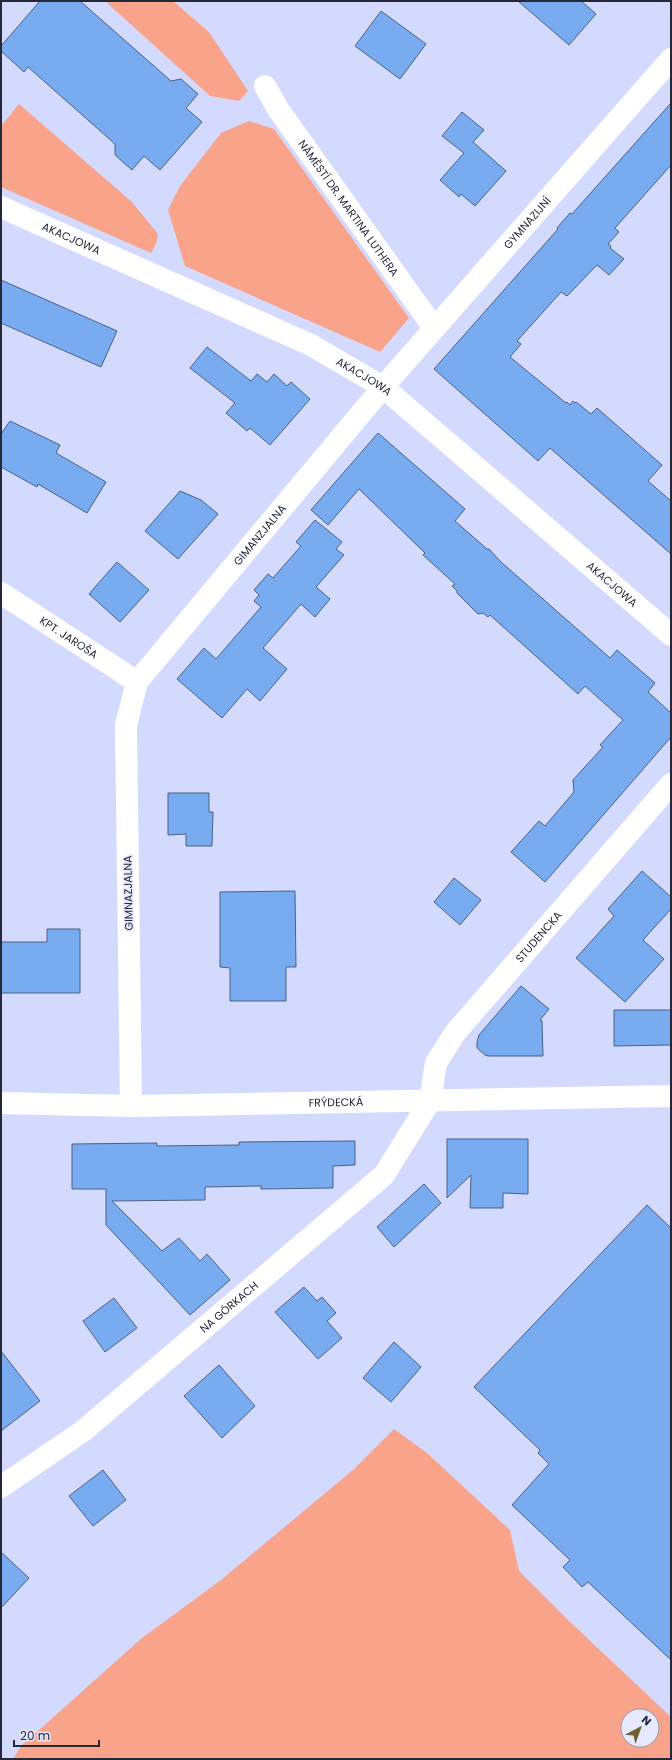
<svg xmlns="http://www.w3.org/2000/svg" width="672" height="1760" viewBox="0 0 672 1760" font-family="Poppins,sans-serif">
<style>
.green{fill:#faa38b;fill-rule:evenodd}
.building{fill:#79abf0;stroke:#496284}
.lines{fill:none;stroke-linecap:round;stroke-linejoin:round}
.minor{stroke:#fff;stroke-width:22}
.secondary{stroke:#fff;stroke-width:22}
.labels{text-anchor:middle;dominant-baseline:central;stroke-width:3.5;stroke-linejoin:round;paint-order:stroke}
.street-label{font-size:11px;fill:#252839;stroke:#e5e9fb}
</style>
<rect width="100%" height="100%" fill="#d3dafe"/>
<path class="green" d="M 105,1 L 173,1 L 209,32 L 248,91 L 239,101 L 210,96 Z
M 19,104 L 132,202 L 158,234 L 156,244 L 151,253 L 1,187 L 1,126 Z
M 249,121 L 274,129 L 409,318 L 380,352 L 185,266 L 168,210 L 180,186 L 221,133 Z
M 394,1429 L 427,1453 L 510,1530 L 519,1571 L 569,1621 L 671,1717 L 671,1759 L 13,1759 L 21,1746 L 142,1638 L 221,1580 L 353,1470 ZM 628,1716 L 652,1716 L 652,1740 L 628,1740 Z"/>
<path class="building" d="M 40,1 L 80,1 L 171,81 L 181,79 L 198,94 L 186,108 L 202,122 L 160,170 L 144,156 L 132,170 L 115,155 L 115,144 L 28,67 L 24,72 L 1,51 L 1,46 Z
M 518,1 L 581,1 L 596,14 L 569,45 Z
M 381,11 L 426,44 L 400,79 L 355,46 Z
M 671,103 L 671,165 L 615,228 L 619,232 L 608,244 L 611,246 L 610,248 L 624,259 L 609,275 L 597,265 L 567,296 L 561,292 L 517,341 L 521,344 L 510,357 L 566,403 L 567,402 L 570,405 L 573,401 L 575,403 L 576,402 L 591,414 L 597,408 L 662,465 L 648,481 L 671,501 L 671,554 L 550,448 L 538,461 L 434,369 L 558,229 L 557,228 L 570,213 L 572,214 Z
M 462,112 L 484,130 L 473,142 L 506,171 L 475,206 L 461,194 L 459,197 L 440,180 L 464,153 L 442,136 Z
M 1,280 L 117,331 L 101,367 L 1,323 Z
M 207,347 L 251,381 L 257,374 L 267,382 L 274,374 L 287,386 L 291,382 L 310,399 L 270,445 L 250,428 L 247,431 L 226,413 L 235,403 L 190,368 Z
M 10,421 L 60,445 L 56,453 L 106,482 L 87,513 L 38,484 L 37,487 L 1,467 L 1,434 Z
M 378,433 L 465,509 L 455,521 L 487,549 L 489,549 L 501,562 L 610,658 L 617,650 L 655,683 L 648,692 L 671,713 L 671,737 L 545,882 L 511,852 L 539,821 L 545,826 L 574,792 L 573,780 L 603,747 L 600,745 L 623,720 L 585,686 L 578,694 L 490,615 L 488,617 L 483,613 L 478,614 L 457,593 L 457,591 L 452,586 L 455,584 L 423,555 L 425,553 L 359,489 L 328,525 L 311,510 Z
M 180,491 L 201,500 L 218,514 L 178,559 L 145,531 Z
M 315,520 L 342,542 L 336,549 L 344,555 L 316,587 L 330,599 L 315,617 L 301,604 L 263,648 L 287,669 L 260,701 L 247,689 L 222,718 L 177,679 L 204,648 L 216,659 L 261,607 L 254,601 L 259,595 L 254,590 L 268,574 L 273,578 L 301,546 L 296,542 Z
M 117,562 L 149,590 L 120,622 L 89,594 Z
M 168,793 L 209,793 L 209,812 L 213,812 L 212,846 L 186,846 L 186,834 L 168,835 Z
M 642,871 L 671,897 L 671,909 L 643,940 L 664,959 L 625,1002 L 576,958 L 614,916 L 608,909 Z
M 454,878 L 481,900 L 460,925 L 434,902 Z
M 295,891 L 296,967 L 286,967 L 286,1001 L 230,1001 L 230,968 L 220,967 L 220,892 Z
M 47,929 L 80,929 L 80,993 L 1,993 L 1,942 L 47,942 Z
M 521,986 L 549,1009 L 540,1020 L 542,1021 L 543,1056 L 488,1056 L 485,1055 L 477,1048 L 477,1042 L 479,1035 Z
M 614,1010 L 671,1010 L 671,1045 L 614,1046 Z
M 447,1139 L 528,1139 L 528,1194 L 503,1193 L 503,1208 L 470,1208 L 471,1175 L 447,1198 Z
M 355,1141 L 355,1165 L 333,1166 L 333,1188 L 261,1189 L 261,1186 L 205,1187 L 205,1200 L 112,1201 L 162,1251 L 179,1238 L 200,1261 L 207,1254 L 230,1280 L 190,1315 L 106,1225 L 106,1189 L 72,1189 L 72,1144 L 157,1143 L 157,1146 L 239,1145 L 239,1142 Z
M 424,1184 L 441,1203 L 394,1247 L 377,1227 Z
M 647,1205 L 671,1228 L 671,1660 L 588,1582 L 582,1587 L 563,1567 L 570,1560 L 512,1505 L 549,1464 L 538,1453 L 540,1450 L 474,1387 Z
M 304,1287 L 317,1301 L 322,1297 L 336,1313 L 327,1321 L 342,1338 L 318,1359 L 275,1312 Z
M 114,1298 L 137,1328 L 105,1352 L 83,1321 Z
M 394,1342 L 421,1367 L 391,1402 L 363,1378 Z
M 1,1351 L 40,1401 L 1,1431 Z
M 219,1365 L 255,1406 L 222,1438 L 184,1396 Z
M 103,1470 L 126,1500 L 93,1526 L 69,1496 Z
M 1,1552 L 29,1578 L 1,1608 Z"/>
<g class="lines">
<g class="minor">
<path id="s1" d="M 265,86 L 278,109 L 434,328"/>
<path id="s2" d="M 1,207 L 311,345 L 383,387 L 671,635"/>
<path id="s3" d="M 1,593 L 137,682"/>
<path id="s4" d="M 131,1106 L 126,725 L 137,682 L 383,387 L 671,59"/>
<path id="s5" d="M 1,1487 L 83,1431 L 384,1175 L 430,1101 L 436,1063 L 455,1033 L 671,784"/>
</g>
<path class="secondary" id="s6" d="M 1,1103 L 131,1106 L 671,1096"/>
</g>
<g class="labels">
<g class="street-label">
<text stroke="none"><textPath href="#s1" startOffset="148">NÁMĚSTÍ DR. MARTINA LUTHERA</textPath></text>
<text stroke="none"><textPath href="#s4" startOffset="1028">GYMNAZIJNÍ</textPath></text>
<text stroke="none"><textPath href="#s2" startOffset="77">AKACJOWA</textPath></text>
<text stroke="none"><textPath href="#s2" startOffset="401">AKACJOWA</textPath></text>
<text stroke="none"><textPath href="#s4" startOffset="617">GIMANZJALNA</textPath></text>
<text stroke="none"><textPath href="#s2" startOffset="725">AKACJOWA</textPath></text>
<text stroke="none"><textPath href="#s3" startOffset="81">KPT. JAROŠA</textPath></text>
<text transform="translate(128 893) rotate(-91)">GIMNAZJALNA</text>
<text stroke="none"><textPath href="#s5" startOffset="783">STUDENCKA</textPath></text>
<text stroke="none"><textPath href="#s6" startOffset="335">FRÝDECKÁ</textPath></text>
<text stroke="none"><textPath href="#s5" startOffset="291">NA GÓRKACH</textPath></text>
</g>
</g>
<rect width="672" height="1760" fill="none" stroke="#252839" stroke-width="4"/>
<g transform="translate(640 1728) rotate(41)"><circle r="19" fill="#e5e9fb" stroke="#989cad"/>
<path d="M0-3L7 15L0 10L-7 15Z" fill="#6c602d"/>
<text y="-6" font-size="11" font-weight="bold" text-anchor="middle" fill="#252839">N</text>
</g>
<path d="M14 1740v6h85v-6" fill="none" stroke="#252839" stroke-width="2"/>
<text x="20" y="1740" font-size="12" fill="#252839" stroke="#e5e9fb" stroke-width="3" paint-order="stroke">20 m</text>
</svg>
